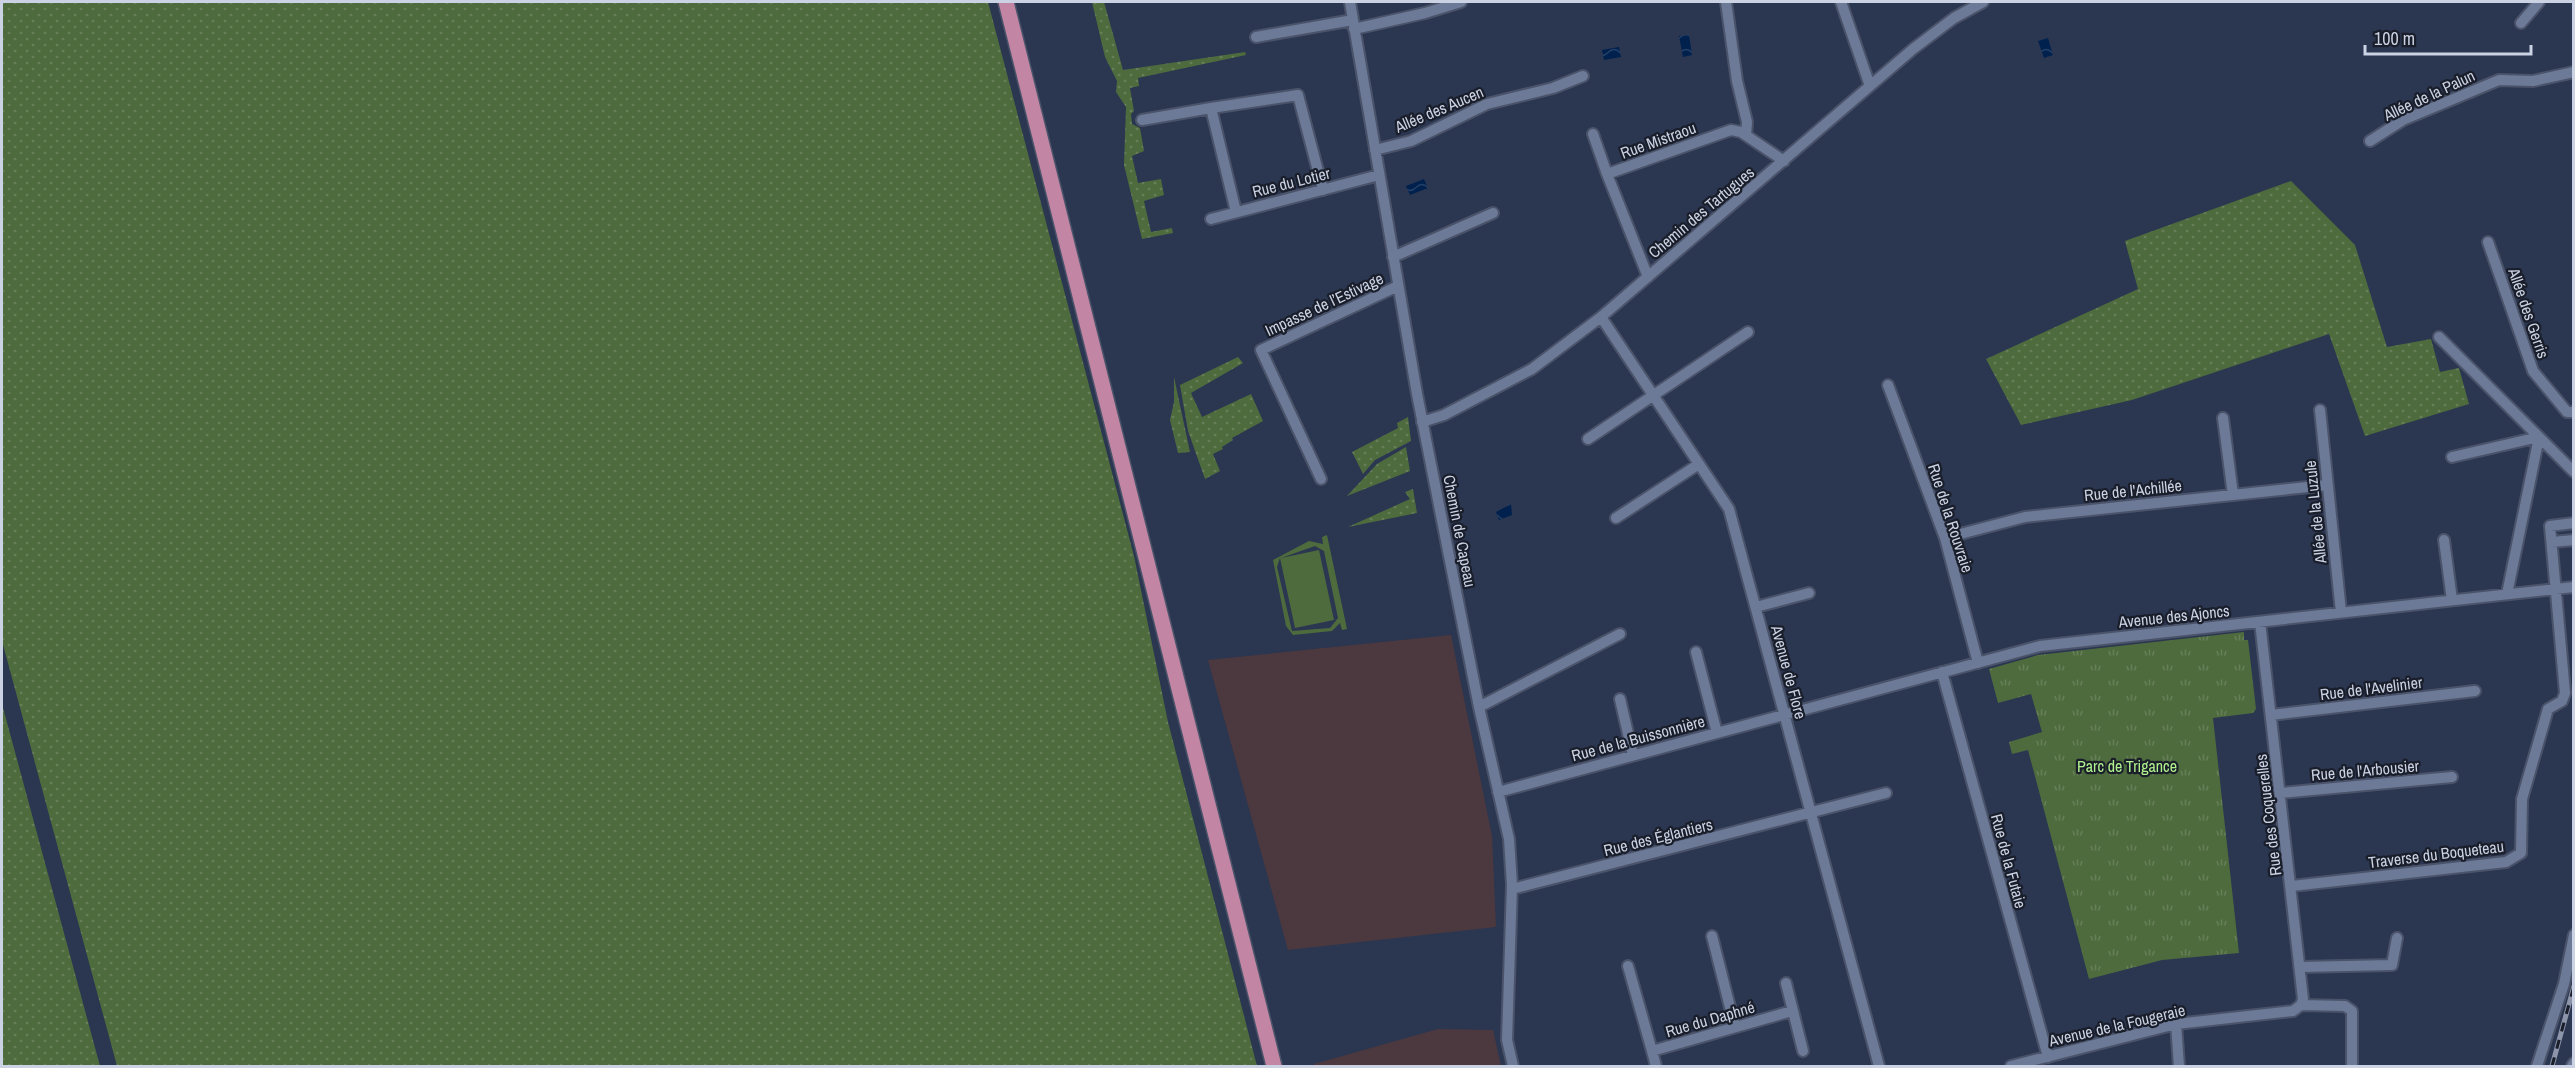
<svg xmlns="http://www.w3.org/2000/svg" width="2575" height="1068" viewBox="0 0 2575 1068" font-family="'Archivo Narrow',sans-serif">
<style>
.commercial{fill:#4c383f}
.grass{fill:url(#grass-dots)}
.park{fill:url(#park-tufts)}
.pitch{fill:#4e6b3d;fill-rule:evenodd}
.water{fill:url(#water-waves)}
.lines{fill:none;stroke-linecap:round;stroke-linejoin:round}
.minor-casing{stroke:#4a5369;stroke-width:14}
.primary-casing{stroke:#4a5369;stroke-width:18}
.minor{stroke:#6c7a97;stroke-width:10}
.primary{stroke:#c285a3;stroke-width:15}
.rail-casing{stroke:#8d95aa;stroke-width:5}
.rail{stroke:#191e2a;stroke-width:3;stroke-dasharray:9;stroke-linecap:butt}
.labels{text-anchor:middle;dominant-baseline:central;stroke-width:4.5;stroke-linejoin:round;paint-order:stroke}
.street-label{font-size:16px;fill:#cbd2e3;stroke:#191e2a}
.park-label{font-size:16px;fill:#b2f28e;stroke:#191e2a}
</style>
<defs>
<pattern id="grass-dots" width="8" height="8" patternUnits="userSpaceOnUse" patternTransform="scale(1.5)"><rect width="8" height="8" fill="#4e6b3d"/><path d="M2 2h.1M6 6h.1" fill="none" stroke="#667f59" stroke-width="1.8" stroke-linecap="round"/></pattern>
<pattern id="park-tufts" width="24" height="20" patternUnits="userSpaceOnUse" patternTransform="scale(1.5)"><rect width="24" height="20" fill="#4e6b3d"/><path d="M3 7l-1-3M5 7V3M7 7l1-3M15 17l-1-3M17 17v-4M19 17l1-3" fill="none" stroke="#667f59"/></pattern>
<pattern id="water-waves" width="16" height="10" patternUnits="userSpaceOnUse" patternTransform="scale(1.5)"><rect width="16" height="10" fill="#00204d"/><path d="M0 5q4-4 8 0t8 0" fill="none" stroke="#244066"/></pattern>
</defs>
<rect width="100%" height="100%" fill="#2b3650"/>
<path class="commercial" d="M 1451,635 L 1492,836 L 1496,927 L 1288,950 L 1208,660 Z
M 1438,1029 L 1493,1030 L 1501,1066 L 1315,1066 L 1314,1064 Z"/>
<path class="grass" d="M 2,2 L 988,2 L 1134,556 L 1168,722 L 1257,1066 L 117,1066 L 2,641 Z
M 1092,2 L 1104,2 L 1123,70 L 1245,52 L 1246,55 L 1138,78 L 1139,86 L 1130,88 L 1134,111 L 1131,114 L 1132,124 L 1140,128 L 1144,151 L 1132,156 L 1138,183 L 1161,179 L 1164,195 L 1144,201 L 1151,232 L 1172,228 L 1173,233 L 1142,239 L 1124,165 L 1126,107 L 1116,92 L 1117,81 L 1105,57 Z
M 2291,181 L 2355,245 L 2387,347 L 2431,339 L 2440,372 L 2459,368 L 2469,404 L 2365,436 L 2329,334 L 2132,400 L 2021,425 L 1986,359 L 2138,289 L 2125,241 Z
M 1238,357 L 1243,363 L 1191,393 L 1202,417 L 1251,394 L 1263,421 L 1232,438 L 1233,440 L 1222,447 L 1223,449 L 1213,454 L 1220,471 L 1205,479 L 1188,431 L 1180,385 Z
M 1174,377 L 1190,452 L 1178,453 L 1170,420 L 1174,402 Z
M 1408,417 L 1411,441 L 1375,460 L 1363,474 L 1352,452 L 1398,428 L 1397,423 Z
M 1406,447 L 1410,471 L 1347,496 L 1377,464 Z
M 1413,489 L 1417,513 L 1348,527 L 1410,499 L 1405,492 Z
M 2,704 L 100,1066 L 2,1066 Z"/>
<path class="park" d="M 2244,632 L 2244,640 L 2248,640 L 2256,709 L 2253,713 L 2213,718 L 2239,953 L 2162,960 L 2089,979 L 2028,750 L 2012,754 L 2009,742 L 2042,732 L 2031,694 L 1998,703 L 1989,669 L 2038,655 Z"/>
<path class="pitch" d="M 1327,535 L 1347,629 L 1342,630 L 1340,623 L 1332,631 L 1293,635 L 1286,626 L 1273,560 L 1309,541 L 1323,544 L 1322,537 ZM 1315,546 L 1324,551 L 1338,618 L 1330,628 L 1292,631 L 1277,567 L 1280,558 L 1295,628 L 1334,620 L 1319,550 L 1281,558 Z"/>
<path class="water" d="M 1689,35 L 1692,55 L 1683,57 L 1679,36 Z
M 2048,38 L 2053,55 L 2044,58 L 2038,41 Z
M 1619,47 L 1621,57 L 1604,60 L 1602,50 Z
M 1424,179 L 1428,188 L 1410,195 L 1406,186 Z
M 1511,504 L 1512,515 L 1499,520 L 1496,512 Z"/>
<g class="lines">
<g class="minor-casing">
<path id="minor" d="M 1350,2 L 1417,394 L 1479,707 L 1509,839 L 1512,885 L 1507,1040 L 1513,1066
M 1726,2 L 1737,81 L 1747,122 L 1746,135
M 1841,2 L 1870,86
M 2521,23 L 2539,2
M 1354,29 L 1425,13 L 1461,2
M 1256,37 L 1353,20
M 1142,120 L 1211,108
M 1593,134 L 1607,174
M 2370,141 L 2403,120 L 2499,80 L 2533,81 L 2574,72
M 1375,150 L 1411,141 L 1487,104 L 1553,88 L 1583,76
M 1236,212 L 1211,108 L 1298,95 L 1323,190
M 1211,219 L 1379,175
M 2488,242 L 2533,371 L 2567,412 L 2574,412
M 1393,257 L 1493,213
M 1648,277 L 1607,174 L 1731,130 L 1741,132 L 1784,161
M 1601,317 L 1729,509 L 1879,1066
M 2439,337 L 2574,472
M 1888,385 L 1945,538 L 1978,663
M 2320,410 L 2341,612
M 2223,418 L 2233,495
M 1422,422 L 1444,415 L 1532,369 L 1601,317 L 1913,49 L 1954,18 L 1983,2
M 1588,439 L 1748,332
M 2452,457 L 2539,437
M 1321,479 L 1261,350 L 1398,286
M 1616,518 L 1699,464
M 1945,538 L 2025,517 L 2327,485
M 2444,540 L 2452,600
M 2552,542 L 2574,540
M 2507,594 L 2539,437
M 1756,607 L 1809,593
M 2260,622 L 2303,999 L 2301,1005
M 1696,652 L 1717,733
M 1942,672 L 2048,1057
M 1620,699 L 1633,755
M 1479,707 L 1620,634
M 2271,715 L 2475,691
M 1498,792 L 2040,646 L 2574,587
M 2281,793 L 2452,777
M 2292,886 L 2506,862 L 2521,853 L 2522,799 L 2548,709 L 2562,701 L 2565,693 L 2550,526 L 2574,523
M 1512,889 L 1886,793
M 1712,936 L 1735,1027
M 1628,966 L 1652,1051
M 2300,967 L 2392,965 L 2397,938
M 1786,983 L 1803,1051
M 2301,1005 L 2345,1006 L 2352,1011 L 2352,1066
M 2176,1024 L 2179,1066
M 1656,1066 L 1652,1051 L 1792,1011
M 2011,1066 L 2176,1024 L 2293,1011 L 2301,1005
M 2537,1066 L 2564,984 L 2574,935
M 2572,1066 L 2574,1063"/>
</g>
<g class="primary-casing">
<path id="primary" d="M 1006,2 L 1274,1066"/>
</g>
<use href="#minor" class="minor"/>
<use href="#primary" class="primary"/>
<g class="rail-casing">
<path id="rail" d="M 2552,1066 L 2574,986"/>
</g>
<use href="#rail" class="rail"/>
</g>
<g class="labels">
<g class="street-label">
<text transform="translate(2429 95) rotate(-25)">Allée de la Palun</text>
<text transform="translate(1439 109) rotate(-23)">Allée des Aucen</text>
<text transform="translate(1658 140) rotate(-20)">Rue Mistraou</text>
<text transform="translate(1291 182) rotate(-14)">Rue du Lotier</text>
<text transform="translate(1701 212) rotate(-40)">Chemin des Tartugues</text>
<text transform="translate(1324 304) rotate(-25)">Impasse de l’Estivage</text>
<text transform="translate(2529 313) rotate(71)">Allée des Gerris</text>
<text transform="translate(2133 490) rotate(-6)">Rue de l'Achillée</text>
<text transform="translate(2315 512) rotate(-96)">Allée de la Luzule</text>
<text transform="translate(1951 518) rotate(72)">Rue de la Rouvraie</text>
<text transform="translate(1460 531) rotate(79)">Chemin de Capeau</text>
<text transform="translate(2174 616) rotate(-6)">Avenue des Ajoncs</text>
<text transform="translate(1789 672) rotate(75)">Avenue de Flore</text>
<text transform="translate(2371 688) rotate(-7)">Rue de l'Avelinier</text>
<text transform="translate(1638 738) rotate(-15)">Rue de la Buissonnière</text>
<text transform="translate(2365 770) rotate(-5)">Rue de l'Arbousier</text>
<text transform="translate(2268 815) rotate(-97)">Rue des Coquerelles</text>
<text transform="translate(1658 837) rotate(-14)">Rue des Églantiers</text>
<text transform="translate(2436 854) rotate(-7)">Traverse du Boqueteau</text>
<text transform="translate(2009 861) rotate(75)">Rue de la Futaie</text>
<text transform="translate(1710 1019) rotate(-16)">Rue du Daphné</text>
<text transform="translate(2117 1025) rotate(-13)">Avenue de la Fougeraie</text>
</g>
<g class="park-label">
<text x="2127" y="766">Parc de Trigance</text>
</g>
</g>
<rect width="2575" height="1068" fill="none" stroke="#cbd2e3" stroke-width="6"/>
<path d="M2365 45v9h166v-9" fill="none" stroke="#cbd2e3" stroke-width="3"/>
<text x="2374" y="45" font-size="18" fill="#cbd2e3" stroke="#191e2a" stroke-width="4.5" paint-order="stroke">100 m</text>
</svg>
